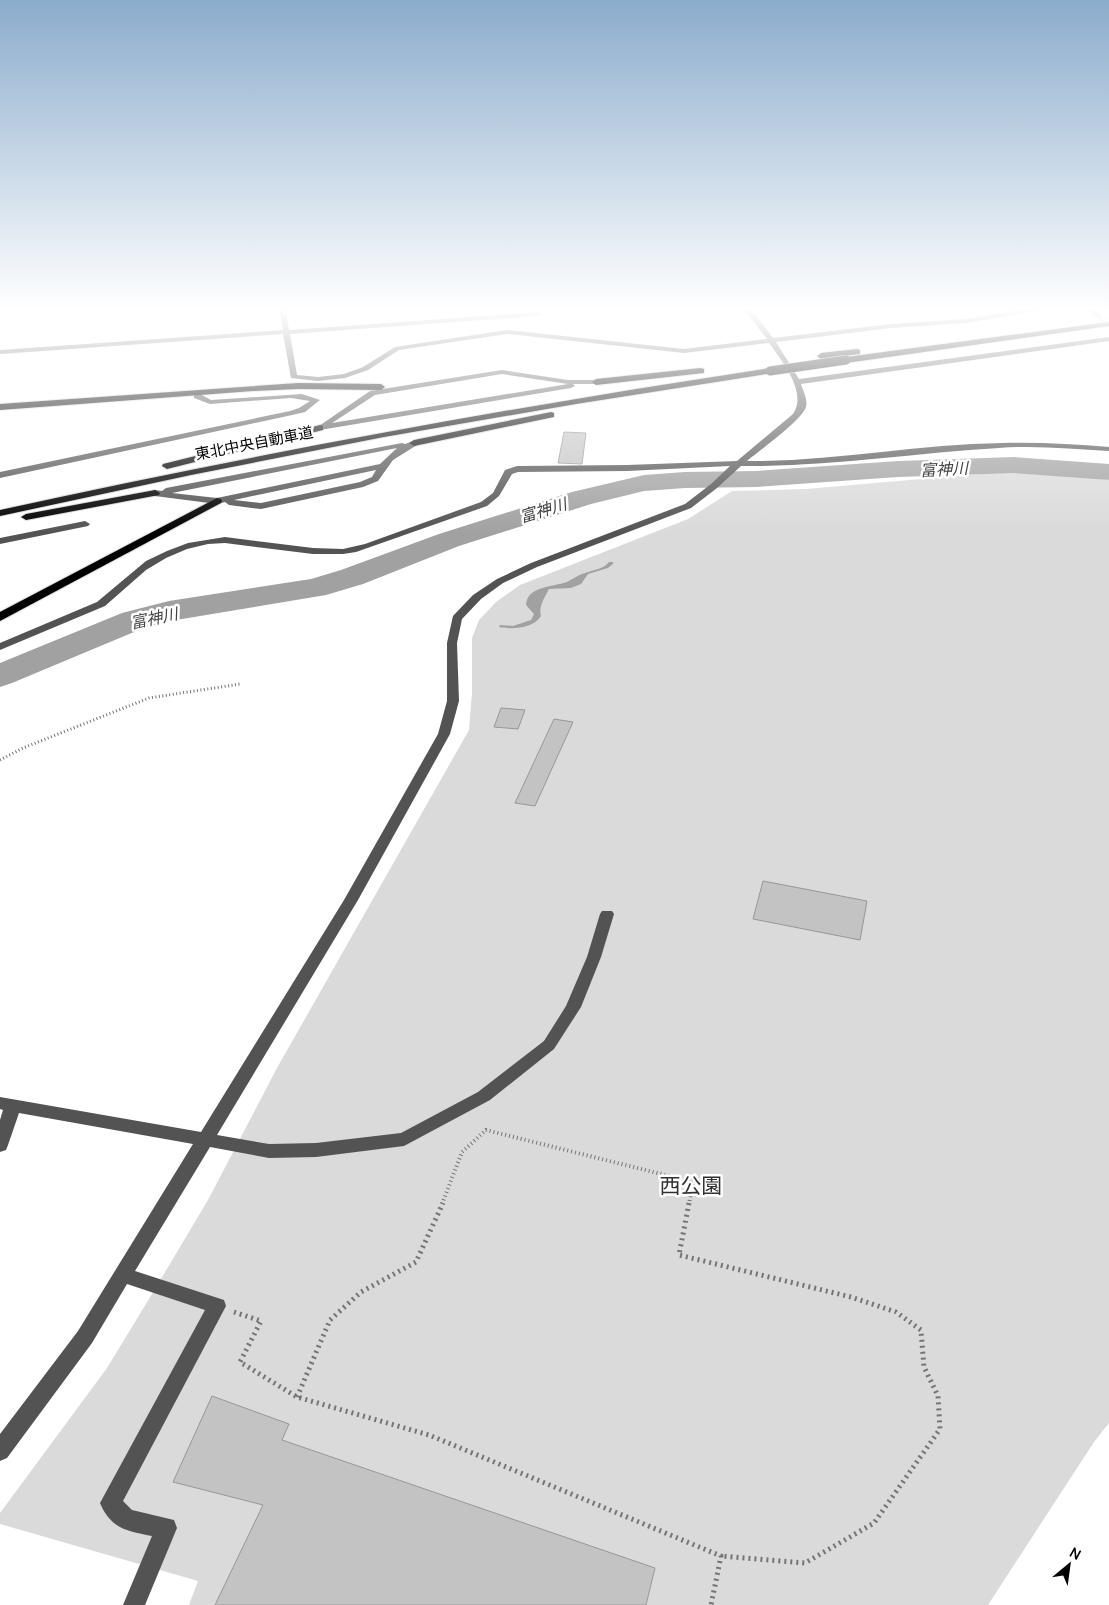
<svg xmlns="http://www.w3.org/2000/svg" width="1109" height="1605" viewBox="0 0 1109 1605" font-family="Manrope,'Noto Sans JP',sans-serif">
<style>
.green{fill:#dadada}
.water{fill:#a1a1a1}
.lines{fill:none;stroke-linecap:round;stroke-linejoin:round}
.river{fill:#a1a1a1;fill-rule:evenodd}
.building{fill:#c3c3c3;stroke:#979797}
.minor-tunnel{stroke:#d9d9d9;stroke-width:8;stroke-dasharray:8 4;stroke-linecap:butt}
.highway-casing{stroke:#dbdbdb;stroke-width:2}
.path-far2{stroke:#757575;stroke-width:3;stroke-dasharray:1 2.5;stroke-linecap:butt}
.path-far1{stroke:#757575;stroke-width:4;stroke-dasharray:1 3;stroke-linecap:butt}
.path{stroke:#757575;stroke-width:5;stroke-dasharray:2 4;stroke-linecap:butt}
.minor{fill:#535353;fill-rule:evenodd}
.highway{fill:#000;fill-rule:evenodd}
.highway-bridge-casing{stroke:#dbdbdb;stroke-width:10;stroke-linecap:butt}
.highway-bridge{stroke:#000;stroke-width:9}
.labels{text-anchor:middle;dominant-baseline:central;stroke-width:5;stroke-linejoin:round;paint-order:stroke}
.far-street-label{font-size:15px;fill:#000;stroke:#fff}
.far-water-label{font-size:16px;font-style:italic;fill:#424242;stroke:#fff}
.near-park-label{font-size:21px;fill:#313131;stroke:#fff}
</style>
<rect width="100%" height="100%" fill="#fff"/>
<path class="green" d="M 1029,472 L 1109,480 L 1109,1423 L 1094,1442 L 988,1605 L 189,1605 L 198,1581 L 0,1524 L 0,1513 L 107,1368 L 152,1294 L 208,1200 L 277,1068 L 469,730 L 472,693 L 472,638 L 479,620 L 496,602 L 520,585 L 688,519 L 732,491 L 806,489 L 990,473 Z"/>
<path class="water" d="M 609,562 L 613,562 L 613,564 L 608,568 L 588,574 L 581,584 L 571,588 L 549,589 C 545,597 538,607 541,616 C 534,628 512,630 499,627 L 500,625 L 513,626 L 531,620 L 534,614 L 526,605 C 527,586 553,587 567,582 C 573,579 578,575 585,573 C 593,570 604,569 609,562 Z"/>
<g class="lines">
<path class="river" d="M 1014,457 L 1109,464 L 1109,480 L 1014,473 L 898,477 L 756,487 L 685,488 L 644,491 L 591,504 L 459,546 L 363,584 L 326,595 L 170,621 L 146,627 L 12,683 L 0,687 L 0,663 L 122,613 L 169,601 L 311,579 L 341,570 L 439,534 L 572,492 L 644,475 L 685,472 L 756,471 L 898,461 Z"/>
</g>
<path class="building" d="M 564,432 L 586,433 L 582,464 L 558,463 Z
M 501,708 L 525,710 L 518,729 L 494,727 Z
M 554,719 L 573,722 L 535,806 L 515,803 Z
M 763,881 L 867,901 L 860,940 L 753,919 Z
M 212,1396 L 289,1424 L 282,1440 L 655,1568 L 646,1605 L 215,1605 L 263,1505 L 173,1482 Z"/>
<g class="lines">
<path class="minor-tunnel" d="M 1100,317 L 1109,323"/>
<g class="highway-casing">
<path id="highway" d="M 1109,322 L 1109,326 L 846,363 L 842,360 L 846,357 Z
M 857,349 L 860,350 L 860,354 L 821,359 L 817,356 L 821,353 Z
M 701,368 L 704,369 L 704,373 L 596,385 L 592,382 L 596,379 Z
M 770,368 L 773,369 L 773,373 L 576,404 L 384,437 L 191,475 L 0,516 L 0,510 C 255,454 512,407 770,368 Z
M 298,383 L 381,384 L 385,387 L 381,390 L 298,389 L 253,391 L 0,410 L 0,404 Z
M 551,412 L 554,413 L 554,417 L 414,446 L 409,443 L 414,440 Z
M 320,425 L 323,426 L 323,430 L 167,469 L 162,466 L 163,464 Z
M 155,490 L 160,493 L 159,495 L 26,520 L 21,517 L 26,514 Z
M 217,498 L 221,499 L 222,501 L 221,503 L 0,621 L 0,612 Z"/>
</g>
<path class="path-far2" d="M 0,760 L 23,748 L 149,698 L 240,684"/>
<path class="path-far1" d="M 442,1204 L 462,1152 L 486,1130 L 693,1182 L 689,1204"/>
<path class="path" d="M 689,1203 L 679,1255 L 851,1297 L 896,1312 L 921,1330 L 924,1367 L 938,1396 L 940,1429 L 874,1523 L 805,1563 L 721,1556
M 234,1312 L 261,1321 L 240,1362 L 297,1397 L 429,1435 L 721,1556 L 711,1605
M 297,1397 L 330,1320 L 361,1292 L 416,1262 L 443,1203"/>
<path class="minor" d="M 279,308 L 285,308 L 289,330 L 539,312 L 542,314 L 539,316 L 290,334 L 297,375 L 318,377 L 344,374 L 363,367 L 395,347 L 507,330 L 684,349 L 767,339 L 743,308 L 750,308 L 773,338 L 891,324 L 965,319 L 1036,308 L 1055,308 L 965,323 L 891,328 L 776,342 L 799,379 L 1109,337 L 1109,341 L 801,384 C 803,391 808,399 806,407 C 802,420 759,451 747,461 C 832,462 917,444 1002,443 C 1038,442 1073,444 1109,447 L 1109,451 C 1073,449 1035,445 999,448 C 913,453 827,467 741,466 L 717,488 L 691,508 L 537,567 L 503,583 L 481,599 L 462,619 L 457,643 L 459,701 L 450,734 L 358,900 L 217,1135 L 269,1144 L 316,1143 L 401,1133 L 478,1092 L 544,1041 L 566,1006 L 587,957 L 600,914 L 602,911 L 612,911 L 614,914 L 601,957 L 581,1007 L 554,1049 L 490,1100 L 404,1146 L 316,1157 L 269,1158 L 210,1147 L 135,1271 L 224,1300 L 226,1306 L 123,1501 L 132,1510 L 174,1520 L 177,1528 L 145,1605 L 123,1605 L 152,1536 C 127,1531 111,1529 100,1503 L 205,1310 L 127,1284 L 92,1343 L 7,1458 L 0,1461 L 0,1434 L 78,1331 L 193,1144 L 19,1113 L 8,1145 L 6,1150 L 0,1152 L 0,1120 L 3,1110 L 0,1109 L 0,1097 L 201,1132 L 344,900 L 438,734 L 447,701 L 447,643 L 453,616 L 473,595 L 497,579 L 531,563 L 685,504 L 711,484 L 730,466 L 627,471 L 518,472 L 512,474 L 499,496 L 487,506 L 356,552 L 343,554 L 313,554 L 225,543 L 208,544 L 187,549 L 166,558 L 146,570 L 105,606 L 0,650 L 0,643 L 97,602 L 146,561 L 167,551 L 188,543 L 225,537 L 313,548 L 343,549 L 365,544 L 481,502 L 493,493 L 505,470 L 517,466 L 627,465 L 737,461 L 793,414 C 808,393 782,361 769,343 L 684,353 L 507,334 L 399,350 L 368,370 L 345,378 L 318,381 L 291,378 L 283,334 L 0,354 L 0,350 L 283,330 Z
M 1085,308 L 1092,308 L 1103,317 L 1098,318 Z
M 502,370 L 568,380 L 596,380 L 600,382 L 596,384 L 573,384 L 575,386 L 571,388 L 320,430 L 316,428 L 370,391 ZM 502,374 L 568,384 L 332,423 L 375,395 Z
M 194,394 L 200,394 L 211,400 L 302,394 L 320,400 L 305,412 L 292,415 L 0,478 L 0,472 L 290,411 L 299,408 L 310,401 L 291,398 L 210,404 L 194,398 Z
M 414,441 L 418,443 L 417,445 L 393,460 L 378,481 L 363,487 L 261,509 L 229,505 L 225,502 L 217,504 L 155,496 L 151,493 L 155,490 L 162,491 L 166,488 L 402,443 L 405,444 ZM 397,448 L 380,464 L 217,498 L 172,493 ZM 376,470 L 372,477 L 360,482 L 261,503 L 234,500 Z
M 85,521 L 90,524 L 88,526 L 0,544 L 0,538 Z"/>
<use href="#highway" class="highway"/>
<g class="highway-bridge-casing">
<path id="highway-bridge" d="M 770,371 L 846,360"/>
</g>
<use href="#highway-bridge" class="highway-bridge"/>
</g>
<linearGradient id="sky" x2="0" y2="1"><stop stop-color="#8baccc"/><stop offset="0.58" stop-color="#fff"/><stop offset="1" stop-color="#fff" stop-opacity="0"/></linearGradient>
<rect width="1109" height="533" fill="url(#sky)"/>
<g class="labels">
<g class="far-street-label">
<text transform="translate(254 443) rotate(-11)">東北中央自動車道</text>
</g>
<g class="far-water-label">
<text transform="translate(944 469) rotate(-3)">富神川</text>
<text transform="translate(543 510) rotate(-17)">富神川</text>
<text transform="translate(154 618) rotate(-12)">富神川</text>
</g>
<g class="near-park-label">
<text x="691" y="1185">西公園</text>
</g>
</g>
<g transform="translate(1069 1565) rotate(29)" stroke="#ffffff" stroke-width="4" paint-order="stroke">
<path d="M0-4L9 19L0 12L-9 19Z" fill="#000000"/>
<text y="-8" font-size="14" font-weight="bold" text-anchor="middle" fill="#000000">N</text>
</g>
</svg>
